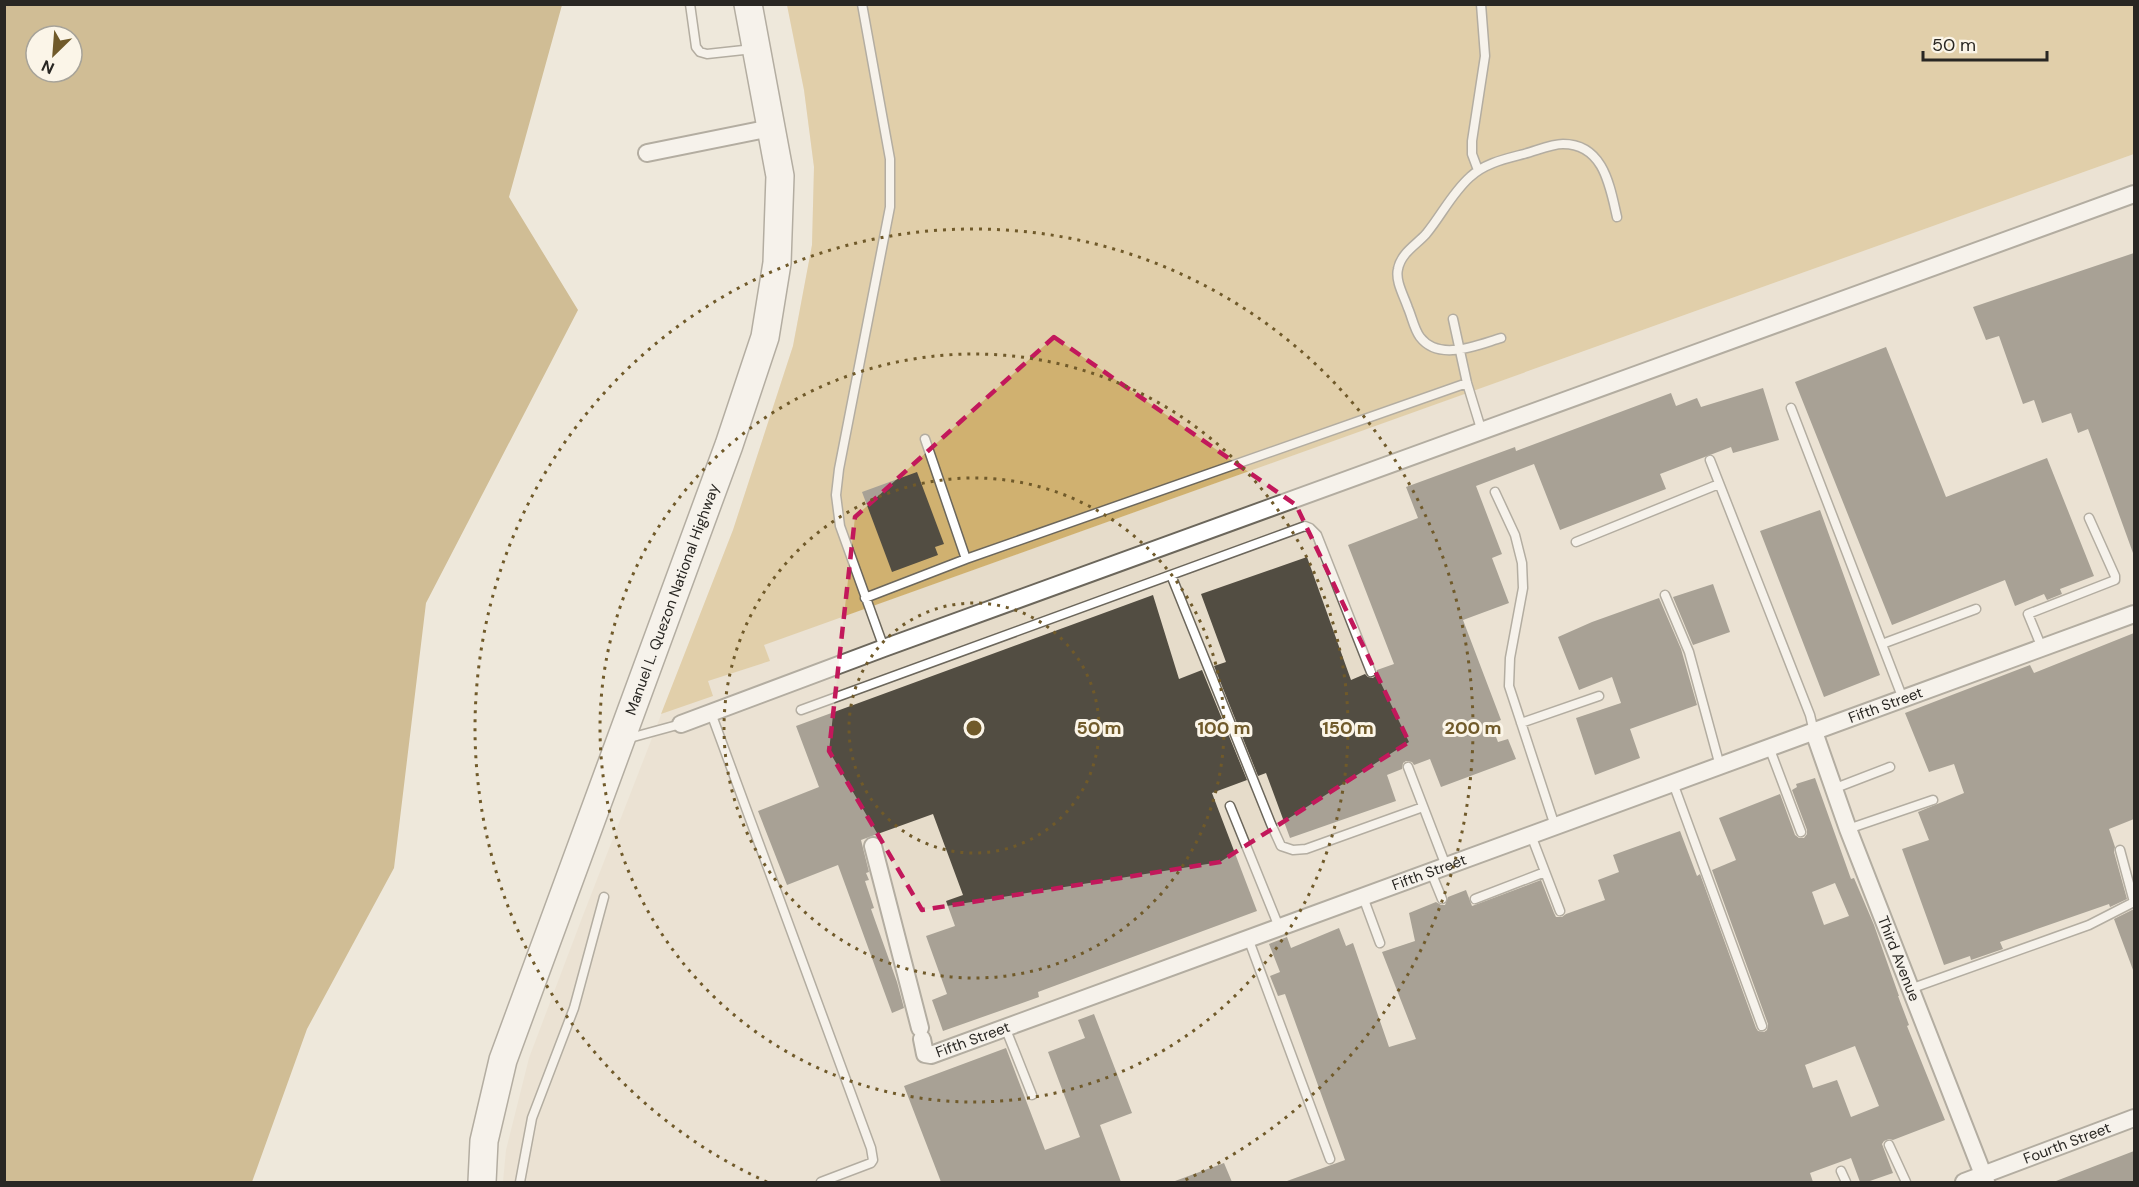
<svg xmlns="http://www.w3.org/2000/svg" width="2139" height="1187" viewBox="0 0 2139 1187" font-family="'DM Sans',sans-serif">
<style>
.built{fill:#e6dcca}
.green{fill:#d0b170}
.water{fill:#aa8a42;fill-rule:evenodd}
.building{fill:#524d42;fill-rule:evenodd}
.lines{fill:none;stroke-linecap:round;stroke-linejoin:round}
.service-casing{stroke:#6c675c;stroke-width:11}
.minor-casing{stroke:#6c675c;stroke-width:20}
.primary-casing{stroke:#6c675c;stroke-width:30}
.service{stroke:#fff;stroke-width:8}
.minor{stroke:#fff;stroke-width:16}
.primary{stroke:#fff;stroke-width:27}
.marked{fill:none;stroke:#c2185b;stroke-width:4.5;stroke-dasharray:12 8;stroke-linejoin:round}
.ring{fill:none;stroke:#705a2a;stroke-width:3;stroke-dasharray:3 6}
.labels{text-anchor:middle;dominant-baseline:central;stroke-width:6;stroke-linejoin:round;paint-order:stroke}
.street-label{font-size:15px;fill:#292723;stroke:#fbf5e8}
.centre{fill:#705a2a;stroke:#fbf5e8;stroke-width:3}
.ring-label{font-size:18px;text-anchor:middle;font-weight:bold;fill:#705a2a;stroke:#fbf5e8;stroke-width:6;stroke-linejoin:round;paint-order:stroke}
</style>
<rect width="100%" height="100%" fill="#eee8db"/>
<path class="built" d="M 787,5 L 2134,5 L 722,637 L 732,673 L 770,661 L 763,645 L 2134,154 L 2134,1182 L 503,1182 L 506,1150 L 529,1058 L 582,918 L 733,530 L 793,346 L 812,245 L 814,167 L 804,90 Z"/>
<path class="green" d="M 787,5 L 2134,5 L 2134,154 L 764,645 L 770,661 L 708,681 L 713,696 L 661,714 L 733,530 L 793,346 L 812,245 L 814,167 L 804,90 Z"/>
<path class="water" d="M 5,4 L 562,5 L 509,197 L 578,310 L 426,603 L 394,868 L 307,1029 L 252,1182 L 5,1182 ZM 36,36 L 72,36 L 72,72 L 36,72 Z"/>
<path class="building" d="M 2134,253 L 2134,552 L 2133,553 L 2088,429 L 2078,433 L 2071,413 L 2042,423 L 2034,400 L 2023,404 L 1999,336 L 1986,340 L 1973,307 Z
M 1886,347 L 1946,497 L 2047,458 L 2094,576 L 2060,589 L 2062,594 L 2047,600 L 2044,594 L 2015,606 L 2005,580 L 1892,625 L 1795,382 Z
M 1763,388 L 1779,440 L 1733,453 L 1731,447 L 1660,474 L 1666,489 L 1560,530 L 1534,464 L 1476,486 L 1502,554 L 1492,558 L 1509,603 L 1463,620 L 1501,720 L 1491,724 L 1498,742 L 1508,739 L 1516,759 L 1441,787 L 1430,759 L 1414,765 L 1412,762 L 1406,761 L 1403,763 L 1402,769 L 1387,775 L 1396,801 L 1290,838 L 1266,773 L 1258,776 L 1214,666 L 1226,662 L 1201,594 L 1307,557 L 1351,680 L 1365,674 L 1368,677 L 1373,678 L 1376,675 L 1377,670 L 1394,664 L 1348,545 L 1418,518 L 1406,487 L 1515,447 L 1516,451 L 1671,393 L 1676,406 L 1697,398 L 1701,407 Z
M 917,472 L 944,544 L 935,547 L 938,555 L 892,572 L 862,492 Z
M 1820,510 L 1880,675 L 1824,697 L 1760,531 Z
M 1713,584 L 1730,632 L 1693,645 L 1673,597 Z
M 1153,595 L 1179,679 L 1202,670 L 1247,780 L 1212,793 L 1257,911 L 1038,992 L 1039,997 L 943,1031 L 932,1000 L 947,994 L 926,936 L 955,926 L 946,901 L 963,895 L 933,814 L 861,840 L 869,872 L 866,873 L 869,880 L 865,881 L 874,908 L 871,909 L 897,982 L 904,1008 L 892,1013 L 838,865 L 787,885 L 758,811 L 819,787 L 796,726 Z
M 1659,598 L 1681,649 L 1697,705 L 1630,729 L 1640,758 L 1595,775 L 1576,718 L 1621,703 L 1612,677 L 1579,690 L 1558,637 L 1592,622 Z
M 2134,633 L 2134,819 L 2109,829 L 2115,847 L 2114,852 L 2127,899 L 2110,907 L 2109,904 L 2000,942 L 2003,949 L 1971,960 L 1970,956 L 1944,965 L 1902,849 L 1929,840 L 1918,812 L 1964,793 L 1954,764 L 1929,772 L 1905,713 L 2030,665 L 2034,673 Z
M 1815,778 L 1851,879 L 1854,878 L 1874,925 L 1899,996 L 1898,996 L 1909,1025 L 1907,1026 L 1945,1120 L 1893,1140 L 1889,1139 L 1884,1141 L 1882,1144 L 1893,1173 L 1867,1182 L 1860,1182 L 1851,1158 L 1810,1173 L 1813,1182 L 1287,1182 L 1287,1181 L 1345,1160 L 1285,994 L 1278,996 L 1270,976 L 1280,972 L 1269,944 L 1287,937 L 1291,948 L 1339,928 L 1346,946 L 1353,943 L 1389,1047 L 1416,1039 L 1382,952 L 1415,941 L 1409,913 L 1436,902 L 1441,905 L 1445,905 L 1448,897 L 1466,890 L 1472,906 L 1541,880 L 1554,913 L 1556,917 L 1562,917 L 1566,914 L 1605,900 L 1598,880 L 1619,872 L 1613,855 L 1680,831 L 1697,876 L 1700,874 L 1756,1028 L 1758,1031 L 1764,1032 L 1767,1030 L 1768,1024 L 1712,870 L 1736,860 L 1719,818 L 1780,794 L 1795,835 L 1799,838 L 1804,838 L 1807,834 L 1807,830 L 1792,790 L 1797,787 L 1796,784 ZM 1835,883 L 1849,916 L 1824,925 L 1812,892 ZM 1855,1046 L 1879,1106 L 1851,1117 L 1837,1080 L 1813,1088 L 1805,1065 Z
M 2134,909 L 2134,970 L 2133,970 L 2114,919 Z
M 1094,1014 L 1132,1113 L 1100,1125 L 1121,1182 L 941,1182 L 904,1086 L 1006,1048 L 1045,1150 L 1080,1137 L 1048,1052 L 1085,1038 L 1078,1020 Z
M 2134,1151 L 2134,1182 L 2057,1182 L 2056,1181 Z
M 1224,1163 L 1232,1182 L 1175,1182 L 1175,1181 Z"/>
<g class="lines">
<g class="service-casing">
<path id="service" d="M 690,4 L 696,47 L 700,52 L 707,54 L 753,49
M 862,4 L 890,159 L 890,207 L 839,469 L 836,495 L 840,526 L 884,648
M 1478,170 L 1472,154 L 1472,141 L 1485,56 L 1481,4
M 1453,319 L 1467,383 L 1482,432
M 1501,338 C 1477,345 1439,362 1420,337 C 1414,329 1412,317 1408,308 C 1404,296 1395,281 1398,269 C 1401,253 1416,245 1426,234 C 1441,216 1452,193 1470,177 C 1485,163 1505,159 1524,154 C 1536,151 1551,144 1563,144 C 1604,144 1610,187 1617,217
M 1791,408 L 1903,699
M 925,439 L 966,559
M 1710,460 L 1810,715 L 1814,732
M 1495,492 L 1515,535 L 1522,563 L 1523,588 L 1510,658 L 1509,686 L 1555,826
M 1576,542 L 1719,484
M 1171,575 L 1271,824 L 1281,846 L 1293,850 L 1306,849 L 1423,807
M 1665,595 L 1689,652 L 1720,766
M 865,598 L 966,559 L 1467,383
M 1882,644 L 1976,609
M 2042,648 L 2028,614 L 2115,580 L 2115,576 L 2089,518
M 801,710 L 1305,526 L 1310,528 L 1317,535 L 1371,672
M 711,713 L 871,1148 L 873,1160 L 871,1163 L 821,1182
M 1521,723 L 1599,696
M 626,739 L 681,724
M 1769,747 L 1801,832
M 1408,767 L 1446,866
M 1673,783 L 1762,1026
M 1833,789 L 1890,767
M 1230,806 L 1279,927
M 1848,829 L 1933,800
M 1531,835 L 1560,911
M 2120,850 L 2134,902
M 1431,872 L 1442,899
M 1363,897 L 1380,943
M 1475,899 L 1545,872
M 1248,938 L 1330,1159
M 1910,989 L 2089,925 L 2134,902
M 1005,1027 L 1032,1095
M 1889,1145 L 1906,1182
M 1841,1171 L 1846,1182
M 520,1182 L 532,1118 L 574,1008 L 604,897"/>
</g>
<g class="minor-casing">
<g id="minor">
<path d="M 647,153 L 771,128"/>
<path d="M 681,724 L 884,648 L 2134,194"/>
<path id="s1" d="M 1814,732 L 1848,829 L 1986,1182"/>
<path d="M 873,846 L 920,1028"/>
<path id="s2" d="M 922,1039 L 925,1054 L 931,1055 L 2134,614"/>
<path id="s3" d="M 1964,1182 L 2134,1118"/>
</g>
</g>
<g class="primary-casing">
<g id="primary">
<path id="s4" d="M 482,1182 L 484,1141 L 503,1060 L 729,445 L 765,337 L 777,263 L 780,176 L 748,4"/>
</g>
</g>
<use href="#service" class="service"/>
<use href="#minor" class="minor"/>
<use href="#primary" class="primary"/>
</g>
<path d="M0 0H2139V1187H0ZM 1054,337 L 1296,505 L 1409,742 L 1220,862 L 922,910 L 829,751 L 855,517 Z" fill="#eee8db" fill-opacity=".55" fill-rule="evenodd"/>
<path class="marked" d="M 1054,337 L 1296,505 L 1409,742 L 1220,862 L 922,910 L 829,751 L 855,517 Z"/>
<g class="ring">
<circle cx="974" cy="728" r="125"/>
<circle cx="974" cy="728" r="250"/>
<circle cx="974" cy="728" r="374"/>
<path d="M767 1182A499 499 0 1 1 1181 1182"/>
</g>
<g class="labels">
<g class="street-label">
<text stroke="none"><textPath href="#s4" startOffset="615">Manuel L. Quezon National Highway</textPath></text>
<text stroke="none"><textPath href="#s2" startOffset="1038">Fifth Street</textPath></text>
<text stroke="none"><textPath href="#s2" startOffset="552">Fifth Street</textPath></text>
<text stroke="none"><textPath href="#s1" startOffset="242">Third Avenue</textPath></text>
<text stroke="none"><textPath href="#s2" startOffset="66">Fifth Street</textPath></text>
<text stroke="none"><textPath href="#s3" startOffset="110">Fourth Street</textPath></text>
</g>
</g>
<circle cx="974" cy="728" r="9" class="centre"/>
<g class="ring-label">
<text x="1099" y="734">50 m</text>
<text x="1224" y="734">100 m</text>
<text x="1348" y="734">150 m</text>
<text x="1473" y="734">200 m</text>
</g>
<rect width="2139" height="1187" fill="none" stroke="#292723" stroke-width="12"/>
<g transform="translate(54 54) rotate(205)"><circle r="28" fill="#fbf5e8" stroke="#a7a399" stroke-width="1.5"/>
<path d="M0-4.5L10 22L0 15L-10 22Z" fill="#705a2a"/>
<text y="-9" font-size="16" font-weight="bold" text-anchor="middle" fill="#292723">N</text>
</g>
<path d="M1923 51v9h124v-9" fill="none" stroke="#292723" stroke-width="3"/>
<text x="1932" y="51" font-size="18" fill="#292723" stroke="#fbf5e8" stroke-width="4.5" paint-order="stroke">50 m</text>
</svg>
